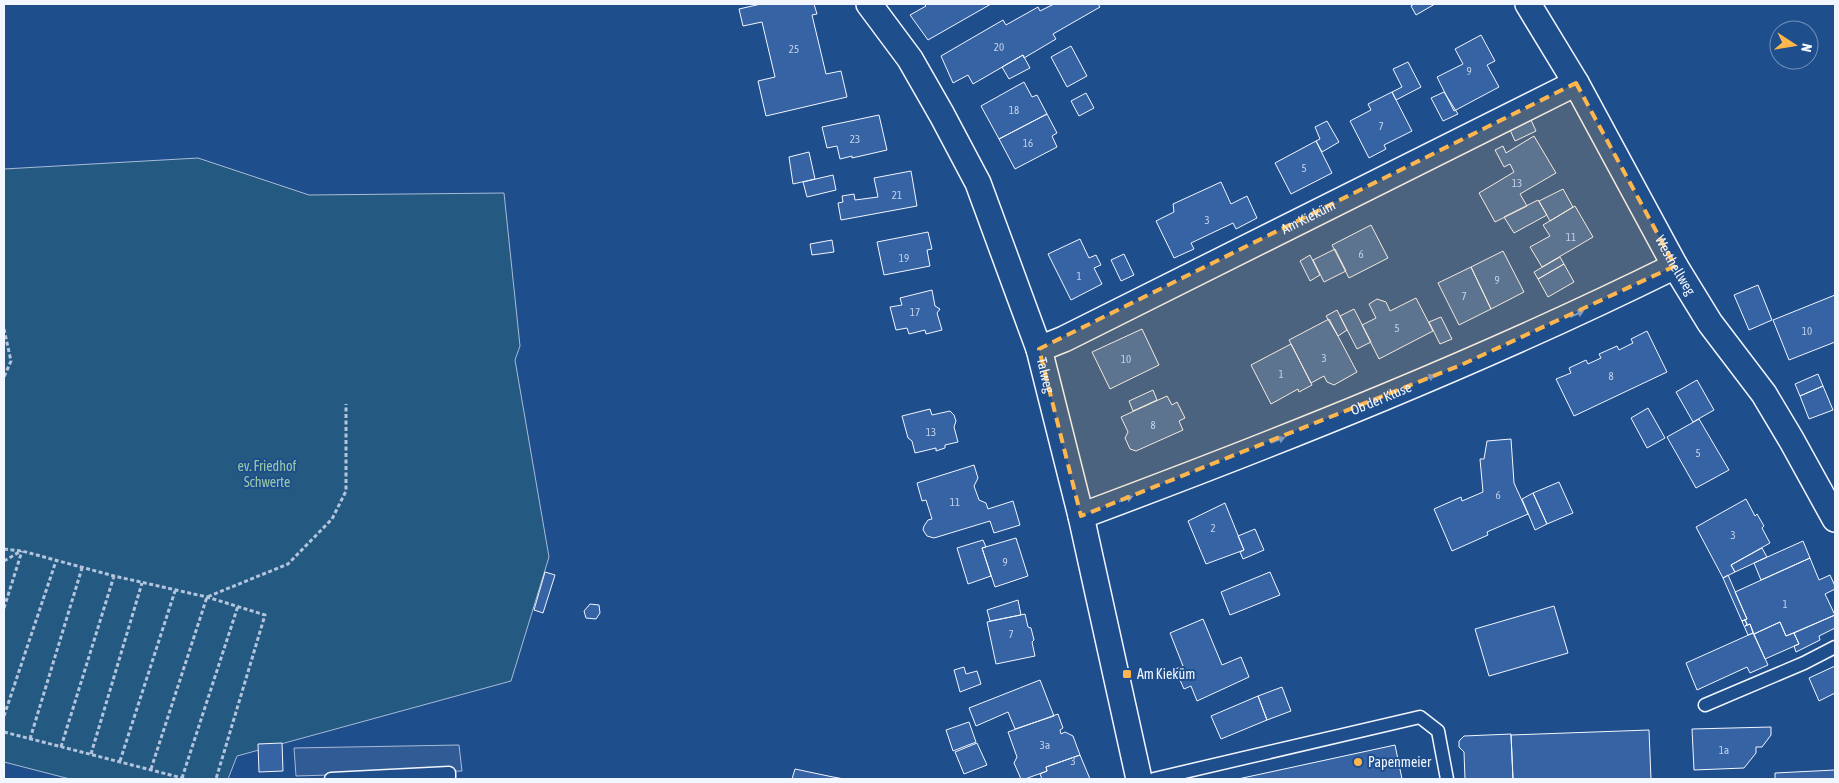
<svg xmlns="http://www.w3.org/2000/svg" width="1839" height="783" viewBox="0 0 1839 783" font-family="'Asap Condensed',sans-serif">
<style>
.green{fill:#245a82;stroke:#a8bbd7}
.parking{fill:#305b95;stroke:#a8bbd7}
.building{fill:#3563a3;stroke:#f2f6ff}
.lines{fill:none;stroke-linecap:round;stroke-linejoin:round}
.lane-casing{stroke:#f2f6ff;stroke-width:15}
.street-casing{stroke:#f2f6ff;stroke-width:28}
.path{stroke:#b3c4dc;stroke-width:3;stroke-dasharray:4 2.5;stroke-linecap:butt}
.lane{stroke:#1f4e8c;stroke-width:12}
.street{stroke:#1f4e8c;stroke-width:25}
.oneway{fill:#7e9ac0}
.marked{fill:#ffb74d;fill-opacity:0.2;stroke:#ffb74d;stroke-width:4;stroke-dasharray:10 6;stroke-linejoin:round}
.poi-dot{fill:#ffb74d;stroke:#1f4e8c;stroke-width:2}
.labels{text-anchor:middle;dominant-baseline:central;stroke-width:4;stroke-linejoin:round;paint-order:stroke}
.number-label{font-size:11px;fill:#c3d1e8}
.street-label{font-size:14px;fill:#f2f6ff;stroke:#1f4e8c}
.park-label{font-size:14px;fill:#97c8a6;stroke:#1f4e8c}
.poi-label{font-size:14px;fill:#f2f6ff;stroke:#1f4e8c;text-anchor:start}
</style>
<rect width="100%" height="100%" fill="#1f4e8c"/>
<path class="green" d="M 198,158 L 309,195 L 504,193 L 520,346 L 515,360 L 549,557 L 511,681 L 237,756 L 228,779 L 70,779 L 4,762 L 4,169 Z"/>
<path class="parking" d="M 459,745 L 462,771 L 296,776 L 294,748 Z"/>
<path class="building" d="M 761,4 L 814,4 L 817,14 L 812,15 L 826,74 L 841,71 L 847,97 L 766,116 L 758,81 L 775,77 L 762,22 L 743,26 L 739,9 Z
M 924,4 L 991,4 L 928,40 L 910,15 L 926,6 Z
M 1054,4 L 1098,4 L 1100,7 L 1053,34 L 1056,39 L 1024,58 L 1023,55 L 973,84 L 968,75 L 953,83 L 941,56 L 1003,20 L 1006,25 L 1038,7 L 1040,11 Z
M 1414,4 L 1435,4 L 1416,15 L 1411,6 Z
M 1481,35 L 1495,61 L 1487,65 L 1499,87 L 1454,111 L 1437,77 L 1463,64 L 1455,49 Z
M 1071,46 L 1087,76 L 1067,87 L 1051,57 Z
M 1023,55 L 1030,68 L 1009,79 L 1002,67 Z
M 1408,62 L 1421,87 L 1396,100 L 1392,92 L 1402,87 L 1393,69 Z
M 1024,82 L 1032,97 L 1037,95 L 1047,114 L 999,139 L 981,106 Z
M 1392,92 L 1412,131 L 1384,145 L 1386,149 L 1369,158 L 1350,121 L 1371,110 L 1368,104 Z
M 1444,92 L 1458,114 L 1443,121 L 1431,98 Z
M 1086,93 L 1094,108 L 1079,116 L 1071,101 Z
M 1047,114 L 1057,133 L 1052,136 L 1057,147 L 1015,169 L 999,139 Z
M 879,115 L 887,150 L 852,158 L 852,156 L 840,159 L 837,146 L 827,148 L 822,127 Z
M 1531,120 L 1536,131 L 1515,141 L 1510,130 Z
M 1327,121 L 1339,142 L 1322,152 L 1316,141 L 1320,139 L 1315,127 Z
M 1534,136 L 1556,173 L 1520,194 L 1527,206 L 1495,222 L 1479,193 L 1514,172 L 1510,164 L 1504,167 L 1495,150 L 1503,146 L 1506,153 Z
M 1316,141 L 1332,173 L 1291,194 L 1275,163 Z
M 809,152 L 815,179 L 793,184 L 789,157 Z
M 911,171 L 917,206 L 841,220 L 838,203 L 843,202 L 842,196 L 854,194 L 855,200 L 878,197 L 874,178 Z
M 833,175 L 836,190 L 807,197 L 803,182 Z
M 1221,182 L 1231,204 L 1247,196 L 1257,218 L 1236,229 L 1233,223 L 1191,243 L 1194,249 L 1174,258 L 1156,221 L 1174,212 L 1173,204 Z
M 1563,189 L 1573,207 L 1550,221 L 1539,201 Z
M 1538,200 L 1547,215 L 1514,233 L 1504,217 Z
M 1575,206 L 1593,237 L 1542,267 L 1530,247 L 1550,236 L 1543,225 Z
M 1371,225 L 1388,258 L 1349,278 L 1332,245 Z
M 928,232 L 932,249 L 927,250 L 930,266 L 884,275 L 877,242 Z
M 1080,239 L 1089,258 L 1096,255 L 1101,265 L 1094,268 L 1102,284 L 1071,300 L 1048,254 Z
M 832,240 L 834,252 L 812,255 L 810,244 Z
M 1335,249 L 1346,271 L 1324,282 L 1313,260 Z
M 1503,251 L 1524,292 L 1491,309 L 1471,267 Z
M 1124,254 L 1134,275 L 1121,281 L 1111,260 Z
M 1310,255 L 1320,275 L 1310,281 L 1300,261 Z
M 1560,257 L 1564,264 L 1538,279 L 1534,272 Z
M 1564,264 L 1574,282 L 1548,297 L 1538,279 Z
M 1471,267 L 1491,309 L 1459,325 L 1438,283 Z
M 1758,285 L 1772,320 L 1749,330 L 1734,295 Z
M 932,290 L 935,306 L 940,309 L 937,313 L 942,330 L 926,334 L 925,330 L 909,334 L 907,328 L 896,330 L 890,307 L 902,305 L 900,298 Z
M 1835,295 L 1835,342 L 1789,360 L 1773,320 Z
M 1416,298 L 1433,331 L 1379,359 L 1362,325 L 1376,318 L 1369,304 L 1377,299 L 1386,302 L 1390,311 Z
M 1354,309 L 1371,342 L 1357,349 L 1340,316 Z
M 1337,310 L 1347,330 L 1338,336 L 1326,316 Z
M 1441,317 L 1452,339 L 1440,344 L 1429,322 Z
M 1329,319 L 1357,372 L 1334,385 L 1327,382 L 1324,376 L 1311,383 L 1289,340 Z
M 1142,329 L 1159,365 L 1110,389 L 1092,352 Z
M 1647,331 L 1667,372 L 1574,416 L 1556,379 L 1571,373 L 1569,368 L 1586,360 L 1588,364 L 1601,358 L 1599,354 L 1617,346 L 1619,350 L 1633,343 L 1631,339 Z
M 1291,344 L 1312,385 L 1299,392 L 1298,389 L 1271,404 L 1251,365 Z
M 1818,374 L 1823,386 L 1800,396 L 1795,384 Z
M 1697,380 L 1714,410 L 1693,422 L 1676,392 Z
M 1823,386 L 1833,410 L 1809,419 L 1800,396 Z
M 1153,390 L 1157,400 L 1133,411 L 1129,401 Z
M 1167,396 L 1172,405 L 1177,402 L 1185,418 L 1179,421 L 1183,430 L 1136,451 L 1130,449 L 1125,438 L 1128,432 L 1121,417 Z
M 1648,408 L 1665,438 L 1647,448 L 1631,418 Z
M 930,409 L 932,415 L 950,411 L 954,415 L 956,421 L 954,427 L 958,442 L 945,445 L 945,448 L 936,451 L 936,448 L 915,453 L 912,441 L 908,438 L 902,416 Z
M 1699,419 L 1729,470 L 1696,488 L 1667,437 Z
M 1511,439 L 1514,483 L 1528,514 L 1487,532 L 1488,535 L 1452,551 L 1434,509 L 1461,497 L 1462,501 L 1483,492 L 1480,459 L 1484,459 L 1487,441 Z
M 974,465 L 978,478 L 974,486 L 979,500 L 986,503 L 988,509 L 1013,501 L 1020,525 L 994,533 L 990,521 L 934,538 L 927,536 L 923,530 L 924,526 L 928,520 L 932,519 L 926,500 L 922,501 L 917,483 Z
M 1559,482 L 1573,513 L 1547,524 L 1533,493 Z
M 1533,493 L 1547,524 L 1535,530 L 1522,499 Z
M 1746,499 L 1755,516 L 1757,514 L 1764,526 L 1762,528 L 1770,543 L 1731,565 L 1735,572 L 1723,578 L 1696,527 Z
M 1225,503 L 1244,550 L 1206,564 L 1188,521 Z
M 1255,529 L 1264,550 L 1243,559 L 1240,552 L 1244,550 L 1238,536 Z
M 1016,538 L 1028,576 L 995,587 L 982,548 Z
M 983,540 L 986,547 L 982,548 L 991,576 L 968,584 L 957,548 Z
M 1803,541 L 1810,558 L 1761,580 L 1754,563 Z
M 1762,548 L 1767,557 L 1735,572 L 1731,565 Z
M 1810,558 L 1819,580 L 1830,575 L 1835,586 L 1835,589 L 1825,594 L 1835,615 L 1786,636 L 1780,622 L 1754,634 L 1750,624 L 1745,626 L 1747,624 L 1745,620 L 1742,621 L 1747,619 L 1735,592 Z
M 545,572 L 555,575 L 543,613 L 534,610 Z
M 1270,572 L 1280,595 L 1230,615 L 1221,592 Z
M 1728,575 L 1747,619 L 1742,621 L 1745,620 L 1747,624 L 1745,626 L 1750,624 L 1753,633 L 1748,635 L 1723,578 Z
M 1018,600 L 1021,615 L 990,621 L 987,610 Z
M 590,604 L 599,605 L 600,613 L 596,619 L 586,618 L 584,611 Z
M 1554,606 L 1568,653 L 1489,676 L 1475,629 Z
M 1025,614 L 1028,627 L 1031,628 L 1034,640 L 1032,642 L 1035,656 L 996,664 L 987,622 Z
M 1835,615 L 1835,628 L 1819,636 L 1820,640 L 1796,652 L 1794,646 L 1799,644 L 1794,633 Z
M 1203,619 L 1222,665 L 1241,657 L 1249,677 L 1197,701 L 1191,686 L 1184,689 L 1175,669 L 1183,666 L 1170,633 Z
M 1780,622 L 1786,636 L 1794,633 L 1799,644 L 1765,659 L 1754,634 Z
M 1753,633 L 1768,665 L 1750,673 L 1747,667 L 1697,690 L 1686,663 Z
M 1835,666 L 1835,693 L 1819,701 L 1809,678 Z
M 964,667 L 966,674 L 977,671 L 981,684 L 960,692 L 954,670 Z
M 1040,680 L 1054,716 L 1015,729 L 1008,712 L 976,726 L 969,708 Z
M 1282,687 L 1291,711 L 1267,720 L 1258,696 Z
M 1258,696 L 1267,720 L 1221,739 L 1211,716 Z
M 1058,714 L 1063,728 L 1060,730 L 1061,734 L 1065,732 L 1073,736 L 1080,755 L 1046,767 L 1047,771 L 1025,779 L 1021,779 L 1014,763 L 1017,757 L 1008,732 Z
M 969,722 L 976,742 L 953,751 L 946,730 Z
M 1771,727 L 1771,735 L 1762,747 L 1756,747 L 1756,753 L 1744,768 L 1694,770 L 1692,729 Z
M 1649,730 L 1651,779 L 1513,779 L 1511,735 Z
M 1511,734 L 1513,779 L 1465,779 L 1464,752 L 1459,747 L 1459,741 L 1464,736 Z
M 282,743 L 283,771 L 259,772 L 258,744 Z
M 977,743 L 987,765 L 964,774 L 955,752 Z
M 1395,745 L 1402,779 L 1238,779 Z
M 1080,755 L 1090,779 L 1042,779 L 1040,774 L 1047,771 L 1046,767 Z
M 795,769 L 833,777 L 844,779 L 792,779 Z
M 1835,770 L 1835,779 L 1775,779 L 1775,773 Z"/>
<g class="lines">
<g class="lane-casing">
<path id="lane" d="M 1705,705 L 1804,663 L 1835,647
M 331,779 L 449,773 L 449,779
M 1154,779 L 1420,717 L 1438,731 L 1447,779"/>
</g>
<g class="street-casing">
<g id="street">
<path id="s1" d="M 869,4 L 910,59 L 942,115 L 978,183 L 1039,349 L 1081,516 L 1139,779"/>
<path id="s2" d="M 1528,4 L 1576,83 L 1675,266 L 1710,323 L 1764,394 L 1792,441 L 1835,519"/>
<path id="s3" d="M 1039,349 L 1064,339 L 1576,83"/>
<path id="s4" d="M 1081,516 C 1282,441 1483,361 1675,266"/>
</g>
</g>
<path class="path" d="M 4,329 L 11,361 L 4,377
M 4,549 L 22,551 L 114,576 L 207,597 L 265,615 L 216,779
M 4,561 L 21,551
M 4,608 L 22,551
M 4,716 L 56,561
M 4,732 L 186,779
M 30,739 L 82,568
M 61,747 L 114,576
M 91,754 L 142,583
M 120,761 L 175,591
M 151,769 L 207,597 L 288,564 L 332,519 L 346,491 L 346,404
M 182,778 L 238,606"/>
<use href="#lane" class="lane"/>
<use href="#street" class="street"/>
</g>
<defs><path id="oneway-solid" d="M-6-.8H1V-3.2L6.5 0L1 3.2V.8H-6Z" transform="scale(1.25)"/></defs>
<g class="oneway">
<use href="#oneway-solid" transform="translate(1577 314) rotate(-24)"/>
<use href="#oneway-solid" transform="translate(1428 378) rotate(-22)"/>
<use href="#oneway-solid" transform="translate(1278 440) rotate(-22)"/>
<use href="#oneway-solid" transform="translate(1126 499) rotate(-21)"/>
</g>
<path class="marked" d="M 1576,83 L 1675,266 L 1461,365 L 1081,516 L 1039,349 Z"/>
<g class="poi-dot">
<rect x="1122" y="669" width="10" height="10" rx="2.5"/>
<circle cx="1358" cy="762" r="5"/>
</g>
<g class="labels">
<g class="number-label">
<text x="999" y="47">20</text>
<text x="794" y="49">25</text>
<text x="1469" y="71">9</text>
<text x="1014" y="110">18</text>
<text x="1381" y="126">7</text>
<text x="855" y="139">23</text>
<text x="1028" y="143">16</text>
<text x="1304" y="168">5</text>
<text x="1517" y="183">13</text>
<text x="897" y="195">21</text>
<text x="1207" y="220">3</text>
<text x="1571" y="237">11</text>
<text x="1361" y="254">6</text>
<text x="904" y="258">19</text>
<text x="1079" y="276">1</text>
<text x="1497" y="280">9</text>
<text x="1464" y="296">7</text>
<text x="915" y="312">17</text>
<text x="1397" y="328">5</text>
<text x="1807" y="331">10</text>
<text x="1324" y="358">3</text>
<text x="1126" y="359">10</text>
<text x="1281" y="374">1</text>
<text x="1611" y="376">8</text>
<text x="1153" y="425">8</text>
<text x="931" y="432">13</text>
<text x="1698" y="453">5</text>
<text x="1498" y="495">6</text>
<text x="955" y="502">11</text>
<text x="1213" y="528">2</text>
<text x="1733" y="535">3</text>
<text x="1005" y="562">9</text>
<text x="1785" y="604">1</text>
<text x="1011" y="634">7</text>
<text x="1045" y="745">3a</text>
<text x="1724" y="750">1a</text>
<text x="1073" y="761">3</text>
</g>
<g class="street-label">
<text stroke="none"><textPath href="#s3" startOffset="300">Am Kieküm</textPath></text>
<text stroke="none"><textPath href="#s2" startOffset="300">Westhellweg</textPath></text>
<text stroke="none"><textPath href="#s1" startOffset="414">Talweg</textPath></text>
<text stroke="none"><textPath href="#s4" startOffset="322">Ob der Kluse</textPath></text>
</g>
<g class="park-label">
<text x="267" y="466">ev. Friedhof<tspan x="267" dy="16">Schwerte</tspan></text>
</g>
<g class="poi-label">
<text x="1137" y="674">Am Kieküm</text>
<text x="1368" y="762">Papenmeier</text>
</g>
</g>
<rect width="1839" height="783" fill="none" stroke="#f2f6ff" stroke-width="10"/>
<g transform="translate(1794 45) rotate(102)"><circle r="24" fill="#1f4e8c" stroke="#7391ba"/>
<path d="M0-4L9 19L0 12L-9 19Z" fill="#ffb74d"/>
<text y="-8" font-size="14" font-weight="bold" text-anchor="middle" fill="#f2f6ff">N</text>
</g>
</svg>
